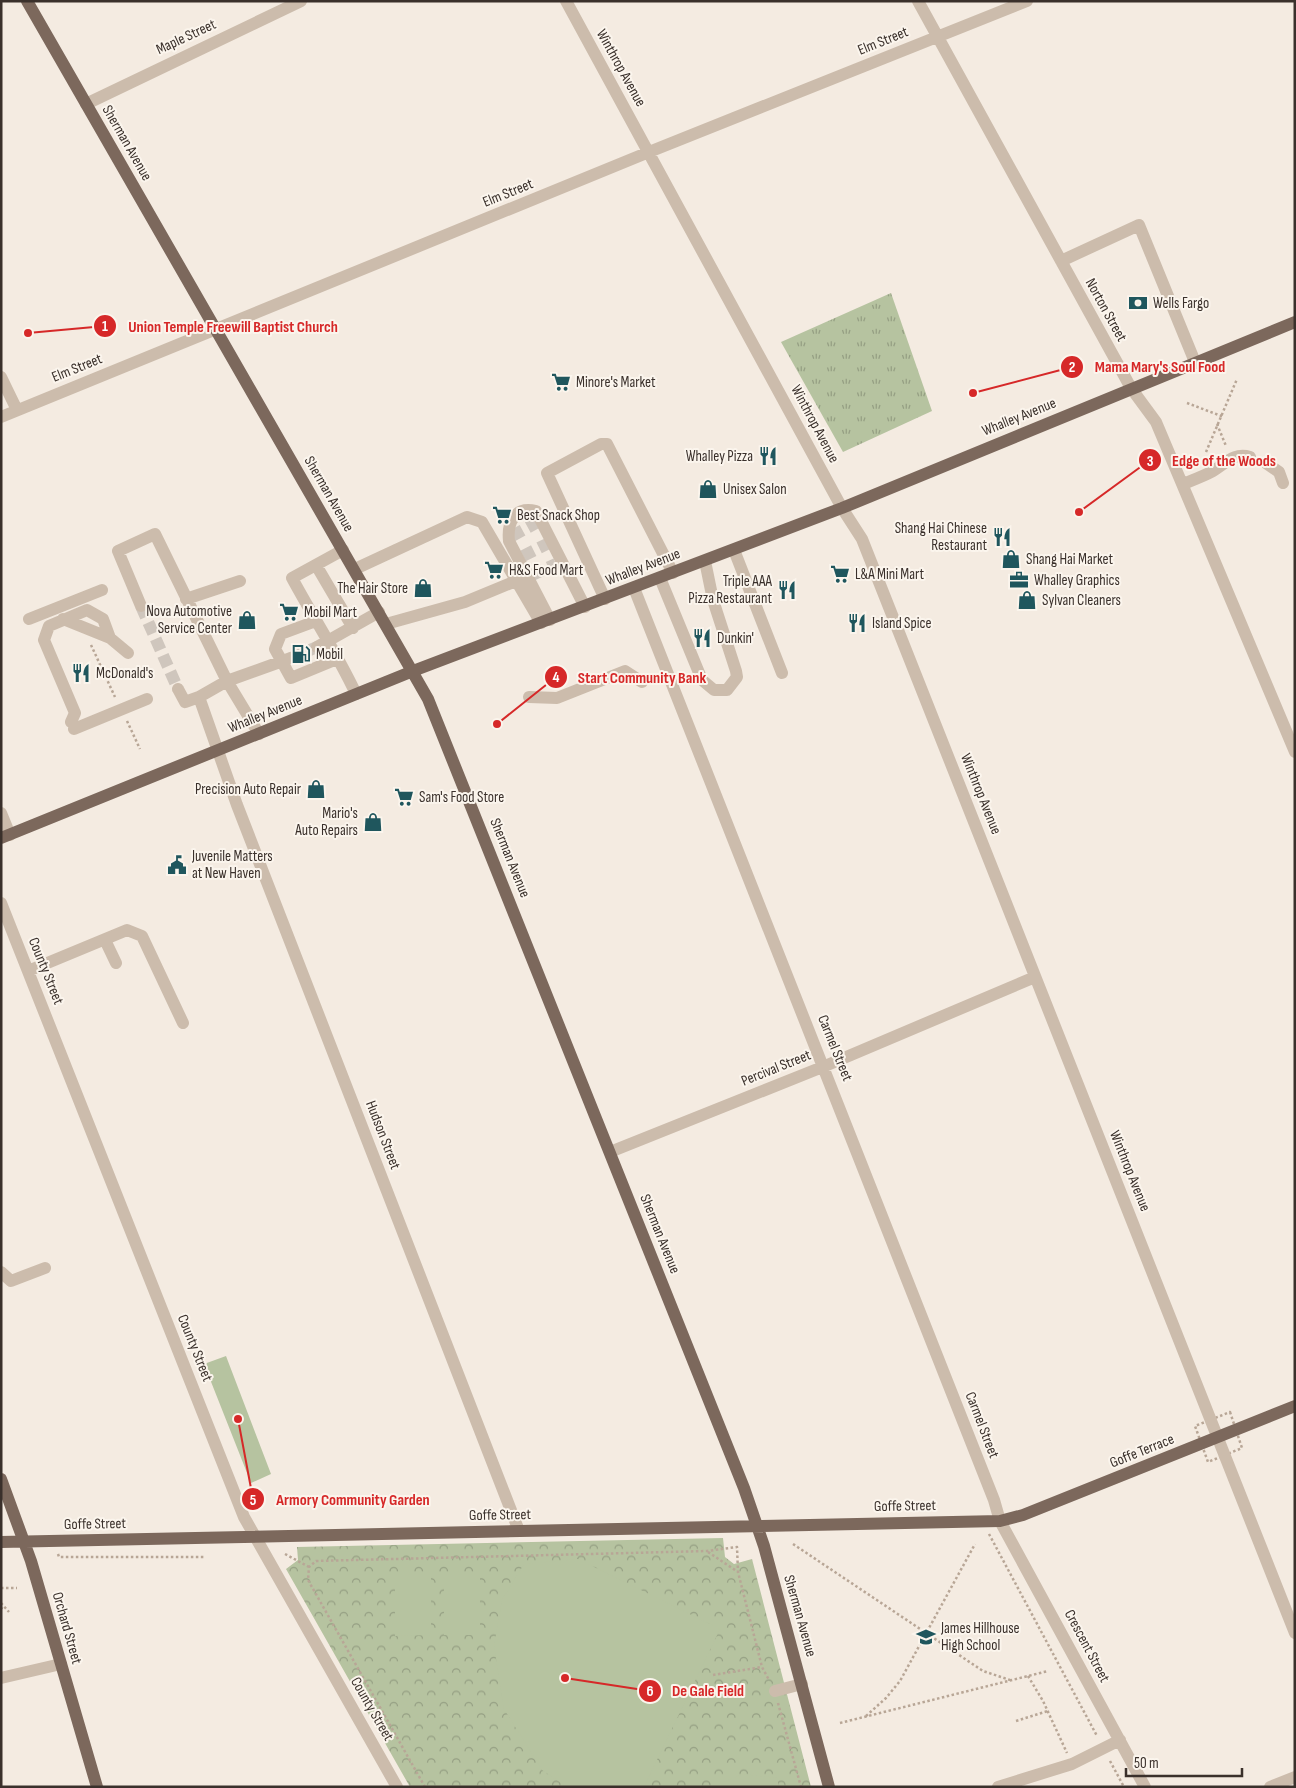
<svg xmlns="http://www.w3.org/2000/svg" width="1296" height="1788" viewBox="0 0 1296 1788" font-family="'Sofia Sans Condensed',sans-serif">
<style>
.grass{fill:url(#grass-tufts)}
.park{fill:url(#park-crowns)}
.garden{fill:#b6c3a0}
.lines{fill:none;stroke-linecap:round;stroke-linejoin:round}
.minor-tunnel{stroke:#cfc6bd;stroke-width:12;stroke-dasharray:12 6;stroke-linecap:butt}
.path{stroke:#b8a696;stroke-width:2.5;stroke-dasharray:2.5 2.5;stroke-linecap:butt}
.minor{stroke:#ccbcac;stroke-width:12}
.major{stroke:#7c685c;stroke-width:12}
.labels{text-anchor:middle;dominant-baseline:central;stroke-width:4;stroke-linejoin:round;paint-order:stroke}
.street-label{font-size:15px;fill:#3a302b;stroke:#fbf5ed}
.poi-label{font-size:15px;fill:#3a302b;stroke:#fbf5ed;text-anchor:start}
.leader{fill:none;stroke:#d62828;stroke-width:2}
.callout-dot{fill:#d62828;stroke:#fbf5ed;stroke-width:2}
.mark-label{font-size:15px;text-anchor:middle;font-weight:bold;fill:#fff}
.callout-label{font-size:16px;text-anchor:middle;font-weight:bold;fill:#d62828;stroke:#fbf5ed;stroke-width:4;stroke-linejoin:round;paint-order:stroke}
</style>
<defs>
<pattern id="grass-tufts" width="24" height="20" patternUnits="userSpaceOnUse" patternTransform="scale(1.25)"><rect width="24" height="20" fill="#b6c3a0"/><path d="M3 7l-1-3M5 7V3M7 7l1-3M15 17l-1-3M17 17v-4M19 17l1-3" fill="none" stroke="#959f83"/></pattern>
<pattern id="park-crowns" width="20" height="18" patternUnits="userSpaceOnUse" patternTransform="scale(1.25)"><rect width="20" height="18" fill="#b6c3a0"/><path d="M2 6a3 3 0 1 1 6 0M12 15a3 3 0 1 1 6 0" fill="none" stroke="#959f83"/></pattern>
</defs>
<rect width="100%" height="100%" fill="#f4ebe1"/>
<path class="grass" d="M 891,293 L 932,411 L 843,452 L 781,342 Z"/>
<path class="park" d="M 723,1538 L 725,1557 L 734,1564 L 752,1559 L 811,1787 L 410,1787 L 286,1569 L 298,1560 L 297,1547 Z"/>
<path class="garden" d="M 226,1356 L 271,1474 L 251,1483 L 204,1364 Z
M 578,1559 L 720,1629 L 644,1787 L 567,1787 L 542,1770 L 504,1709 L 494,1646 L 502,1600 L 524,1564 Z
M 395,1575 L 431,1575 L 431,1635 L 395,1636 Z
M 444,1575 L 480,1575 L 480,1635 L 444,1635 Z
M 743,1774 L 778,1778 L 778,1787 L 712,1787 Z"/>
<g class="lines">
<path class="minor-tunnel" d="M 512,536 L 536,523
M 523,556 L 547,544
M 532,575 L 556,564
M 141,606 L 178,689
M 291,658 L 317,647"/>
<path class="path" d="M 1187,403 L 1224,417
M 1217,424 L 1226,446
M 1206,452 L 1237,379
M 91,645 L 115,697
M 127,721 L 140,749
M 1230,1412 L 1242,1448 L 1208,1462 L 1195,1426 Z
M 989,1534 L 1097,1736
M 793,1544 L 983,1671 L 1010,1680
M 708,1552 L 738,1572
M 58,1554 L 59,1557 L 205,1557
M 285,1554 L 309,1567
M 1,1588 L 17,1588
M 1,1603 L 9,1612
M 1,1607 L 3,1611
M 713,1675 L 762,1667
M 1028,1676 L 1043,1701 L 1067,1753
M 778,1703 L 801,1787
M 866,1716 L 886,1698 L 900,1681 L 975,1544
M 1016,1721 L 1048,1711
M 840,1723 L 1048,1671
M 1110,1761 L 1124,1787
M 425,1787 L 308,1580 L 309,1567 L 316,1561 L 707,1551 L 737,1547 L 738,1572 L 762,1667 L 769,1680"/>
<path class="minor" d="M 566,1 L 842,508 L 862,539 L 1295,1633
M 918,1 L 1131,388 L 1156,422 L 1295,752
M 86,104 L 301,1
M 1061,261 L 1139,225 L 1195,362
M 1,377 L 17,410
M 1,417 L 649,152 L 1027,1
M 1266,463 L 1279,472 L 1283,483
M 1183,484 C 1193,480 1204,476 1213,471 C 1225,464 1234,452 1250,457
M 343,550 L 292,578 C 313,617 338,655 356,694
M 734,550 L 782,673
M 316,565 L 353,628
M 355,569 L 467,517 L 482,522 L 541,623
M 660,578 L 702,680 L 714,690 L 727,690 L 737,677 L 736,671 L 713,600 L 705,561
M 634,588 L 994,1500 L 1000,1521 L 1145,1787
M 186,599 L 240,581
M 605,599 L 547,473 L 601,444 L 607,444 L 673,573
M 141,606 L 118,551 L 155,534 L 227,681 L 259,734
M 29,619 L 102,590
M 63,619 L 110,638 L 128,653
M 550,620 L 509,541 C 507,522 515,506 536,511 L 585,607
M 316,621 L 281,634 L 275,649 L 291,678 L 337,659
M 386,624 L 465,602 L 523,578
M 317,647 L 379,612
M 291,658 L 227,681 L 199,697 L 237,805 L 519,1531
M 178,689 L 185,702 L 199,697
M 529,697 L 557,698 L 625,671 L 642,682
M 71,722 L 75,713 L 44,640 L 49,626 L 87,610 L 103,619 L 110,638
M 74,729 L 147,699
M 1,813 L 10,835
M 1,903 L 244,1517 L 397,1787
M 105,940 L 116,963
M 28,971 L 127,930 L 142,936 L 183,1023
M 610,1152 L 825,1066 L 1035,977
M 1,1272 L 11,1281 L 45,1268
M 1,1678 L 61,1664
M 775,1691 L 802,1684
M 998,1787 L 1072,1764 L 1120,1740
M 1270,1787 L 1295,1777"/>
<path class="major" d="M 27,1 L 428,699 L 744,1488 L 764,1546 L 829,1787
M 1,838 L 413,671 L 842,508 L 1295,322
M 1,1479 L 31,1561 L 97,1787
M 1,1542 L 1000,1521 L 1023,1515 L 1295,1406"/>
</g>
<defs>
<g id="bank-bare" transform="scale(1.5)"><path d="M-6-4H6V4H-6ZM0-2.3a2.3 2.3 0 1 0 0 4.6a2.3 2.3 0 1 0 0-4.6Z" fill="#1f565d" stroke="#fbf5ed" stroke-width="2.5" paint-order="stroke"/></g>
<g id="supermarket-bare" transform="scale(1.5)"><path d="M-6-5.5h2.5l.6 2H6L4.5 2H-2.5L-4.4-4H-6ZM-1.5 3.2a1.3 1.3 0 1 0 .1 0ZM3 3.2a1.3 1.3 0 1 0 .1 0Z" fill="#1f565d" stroke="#fbf5ed" stroke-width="2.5" paint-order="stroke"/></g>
<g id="restaurant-bare" transform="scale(1.5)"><path d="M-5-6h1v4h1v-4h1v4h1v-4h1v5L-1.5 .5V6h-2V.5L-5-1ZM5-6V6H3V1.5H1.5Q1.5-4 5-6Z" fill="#1f565d" stroke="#fbf5ed" stroke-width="2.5" paint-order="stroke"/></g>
<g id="shop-bare" transform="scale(1.5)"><path d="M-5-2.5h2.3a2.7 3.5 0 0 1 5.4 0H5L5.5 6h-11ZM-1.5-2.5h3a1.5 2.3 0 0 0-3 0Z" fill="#1f565d" stroke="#fbf5ed" stroke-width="2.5" paint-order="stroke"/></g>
<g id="office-bare" transform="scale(1.5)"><path d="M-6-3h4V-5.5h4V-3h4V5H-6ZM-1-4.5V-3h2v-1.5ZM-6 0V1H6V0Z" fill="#1f565d" stroke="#fbf5ed" stroke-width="2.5" paint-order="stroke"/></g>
<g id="fuel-bare" transform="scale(1.5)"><path d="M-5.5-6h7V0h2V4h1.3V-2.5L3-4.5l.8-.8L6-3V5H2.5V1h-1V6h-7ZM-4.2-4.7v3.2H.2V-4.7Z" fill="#1f565d" stroke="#fbf5ed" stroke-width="2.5" paint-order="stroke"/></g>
<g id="civic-bare" transform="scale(1.5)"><path d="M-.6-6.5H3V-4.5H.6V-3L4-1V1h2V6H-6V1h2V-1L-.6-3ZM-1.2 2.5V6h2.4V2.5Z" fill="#1f565d" stroke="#fbf5ed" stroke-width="2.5" paint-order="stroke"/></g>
<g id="school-bare" transform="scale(1.5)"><path d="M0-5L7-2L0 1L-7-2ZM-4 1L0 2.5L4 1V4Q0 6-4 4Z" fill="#1f565d" stroke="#fbf5ed" stroke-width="2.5" paint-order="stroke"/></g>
</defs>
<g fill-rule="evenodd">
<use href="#bank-bare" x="1138" y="303"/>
<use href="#supermarket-bare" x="561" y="382"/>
<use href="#restaurant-bare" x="768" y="456"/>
<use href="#shop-bare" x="708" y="489"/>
<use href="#supermarket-bare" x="502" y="515"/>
<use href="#restaurant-bare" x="1002" y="537"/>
<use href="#shop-bare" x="1011" y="559"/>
<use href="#supermarket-bare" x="494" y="570"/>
<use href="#supermarket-bare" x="840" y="574"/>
<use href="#office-bare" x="1019" y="580"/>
<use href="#shop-bare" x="423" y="588"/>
<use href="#restaurant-bare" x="787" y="590"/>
<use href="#shop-bare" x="1027" y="600"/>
<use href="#supermarket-bare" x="289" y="612"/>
<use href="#shop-bare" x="247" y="620"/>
<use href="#restaurant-bare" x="857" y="623"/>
<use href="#restaurant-bare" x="702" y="638"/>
<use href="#fuel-bare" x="301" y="654"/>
<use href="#restaurant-bare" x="81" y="673"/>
<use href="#shop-bare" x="316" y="789"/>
<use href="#supermarket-bare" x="404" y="797"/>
<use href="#shop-bare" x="373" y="822"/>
<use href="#civic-bare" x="177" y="865"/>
<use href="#school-bare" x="926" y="1637"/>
</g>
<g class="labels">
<g class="street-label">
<text transform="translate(186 37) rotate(-25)">Maple Street</text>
<text transform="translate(883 41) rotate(-22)">Elm Street</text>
<text transform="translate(621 68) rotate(61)">Winthrop Avenue</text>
<text transform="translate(127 143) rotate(60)">Sherman Avenue</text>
<text transform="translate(508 193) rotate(-22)">Elm Street</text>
<text transform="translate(1106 310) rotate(61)">Norton Street</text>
<text transform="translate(77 368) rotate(-22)">Elm Street</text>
<text transform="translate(1019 417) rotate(-22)">Whalley Avenue</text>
<text transform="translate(815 424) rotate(62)">Winthrop Avenue</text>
<text transform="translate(329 494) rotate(60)">Sherman Avenue</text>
<text transform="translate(643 567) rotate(-21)">Whalley Avenue</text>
<text transform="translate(265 714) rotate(-22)">Whalley Avenue</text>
<text transform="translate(981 794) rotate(68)">Winthrop Avenue</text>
<text transform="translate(510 858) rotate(68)">Sherman Avenue</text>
<text transform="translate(46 971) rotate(68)">County Street</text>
<text transform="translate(835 1048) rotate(68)">Carmel Street</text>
<text transform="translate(776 1068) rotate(-22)">Percival Street</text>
<text transform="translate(383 1135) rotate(69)">Hudson Street</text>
<text transform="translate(1130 1171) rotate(68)">Winthrop Avenue</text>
<text transform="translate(660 1234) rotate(68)">Sherman Avenue</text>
<text transform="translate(195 1348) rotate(68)">County Street</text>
<text transform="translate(982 1425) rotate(69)">Carmel Street</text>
<text transform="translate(1142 1451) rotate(-22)">Goffe Terrace</text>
<text transform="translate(905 1506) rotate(-1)">Goffe Street</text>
<text transform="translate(500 1515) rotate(-1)">Goffe Street</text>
<text transform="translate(95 1524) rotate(-1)">Goffe Street</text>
<text transform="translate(800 1616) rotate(74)">Sherman Avenue</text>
<text transform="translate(67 1628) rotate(74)">Orchard Street</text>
<text transform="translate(1087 1646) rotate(62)">Crescent Street</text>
<text transform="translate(372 1709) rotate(60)">County Street</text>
</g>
<g class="poi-label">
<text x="1153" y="303">Wells Fargo</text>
<text x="576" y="382">Minore's Market</text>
<text x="753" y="456" text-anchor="end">Whalley Pizza</text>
<text x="723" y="489">Unisex Salon</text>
<text x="517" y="515">Best Snack Shop</text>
<text x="987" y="528" text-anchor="end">Shang Hai Chinese<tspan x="987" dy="17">Restaurant</tspan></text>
<text x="1026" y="559">Shang Hai Market</text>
<text x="509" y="570">H&amp;S Food Mart</text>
<text x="855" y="574">L&amp;A Mini Mart</text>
<text x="1034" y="580">Whalley Graphics</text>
<text x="772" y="581" text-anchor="end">Triple AAA<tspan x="772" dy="17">Pizza Restaurant</tspan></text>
<text x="408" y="588" text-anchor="end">The Hair Store</text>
<text x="1042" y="600">Sylvan Cleaners</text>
<text x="232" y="611" text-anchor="end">Nova Automotive<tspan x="232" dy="17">Service Center</tspan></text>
<text x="304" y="612">Mobil Mart</text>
<text x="872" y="623">Island Spice</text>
<text x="717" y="638">Dunkin'</text>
<text x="316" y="654">Mobil</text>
<text x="96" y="673">McDonald's</text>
<text x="301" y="789" text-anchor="end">Precision Auto Repair</text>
<text x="419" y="797">Sam's Food Store</text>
<text x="358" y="813" text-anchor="end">Mario's<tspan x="358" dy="17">Auto Repairs</tspan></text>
<text x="192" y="856">Juvenile Matters<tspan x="192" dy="17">at New Haven</tspan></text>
<text x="941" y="1628">James Hillhouse<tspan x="941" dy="17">High School</tspan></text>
</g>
</g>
<path class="leader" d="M28 333L105 326M973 393L1072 367M1079 512L1150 460M497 724L556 677M238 1419L253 1499M565 1678L650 1691"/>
<g class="callout-dot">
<circle cx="28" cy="333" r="5"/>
<circle cx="973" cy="393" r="5"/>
<circle cx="1079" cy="512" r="5"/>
<circle cx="497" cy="724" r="5"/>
<circle cx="238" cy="1419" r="5"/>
<circle cx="565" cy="1678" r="5"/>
<circle cx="105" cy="326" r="12"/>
<circle cx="1072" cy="367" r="12"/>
<circle cx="1150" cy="460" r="12"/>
<circle cx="556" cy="677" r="12"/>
<circle cx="253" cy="1499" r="12"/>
<circle cx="650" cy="1691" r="12"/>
</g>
<g class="mark-label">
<text x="105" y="331">1</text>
<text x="1072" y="372">2</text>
<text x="1150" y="466">3</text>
<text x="556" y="682">4</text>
<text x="253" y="1505">5</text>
<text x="650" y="1696">6</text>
</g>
<g class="callout-label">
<text x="233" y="332">Union Temple Freewill Baptist Church</text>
<text x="1160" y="372">Mama Mary's Soul Food</text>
<text x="1224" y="466">Edge of the Woods</text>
<text x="642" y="683">Start Community Bank</text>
<text x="353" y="1505">Armory Community Garden</text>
<text x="708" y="1696">De Gale Field</text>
</g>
<rect width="1296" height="1788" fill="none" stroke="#3a302b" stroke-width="5"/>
<path d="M1126 1768v8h116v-8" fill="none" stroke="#3a302b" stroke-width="2.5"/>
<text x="1134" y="1768" font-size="15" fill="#3a302b" stroke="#fbf5ed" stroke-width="4" paint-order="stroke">50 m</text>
</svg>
